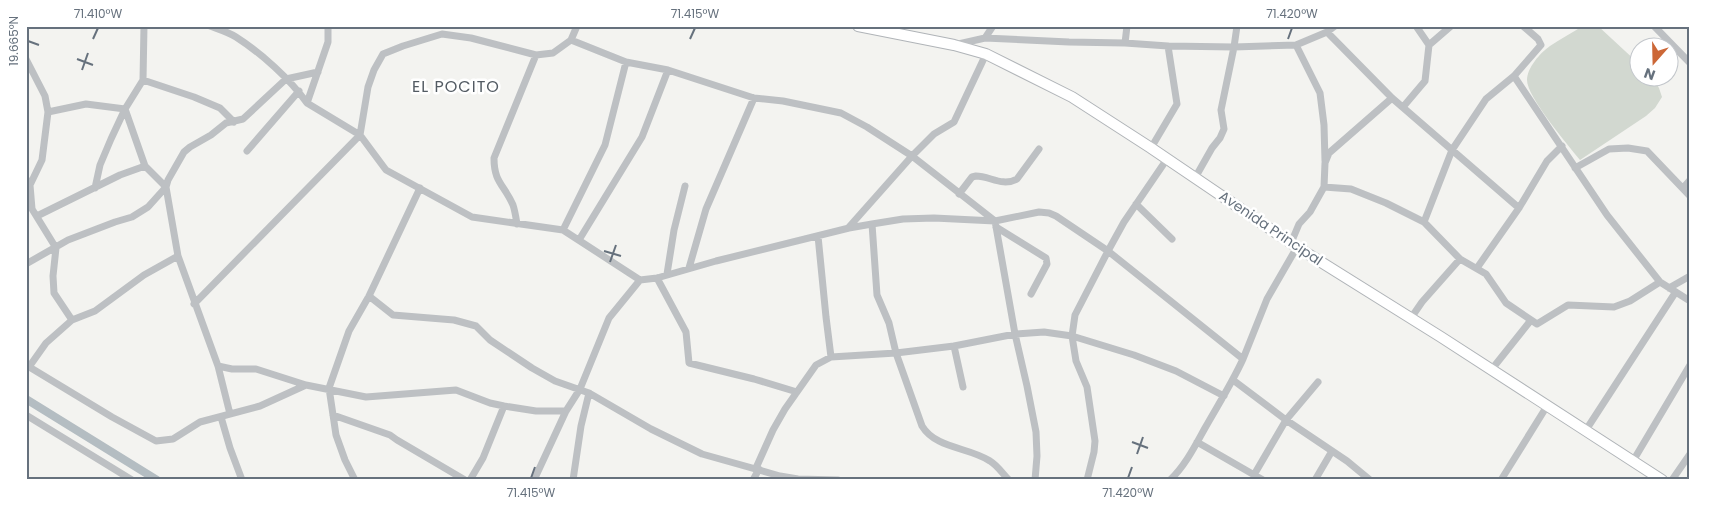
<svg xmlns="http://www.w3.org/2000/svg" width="1716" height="506" viewBox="0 0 1716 506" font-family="Poppins,sans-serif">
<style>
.green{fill:#d2d8d0}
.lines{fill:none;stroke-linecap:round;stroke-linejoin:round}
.canal{stroke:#b4bdc2;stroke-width:8}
.secondary-casing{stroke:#b0b4b8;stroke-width:12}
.minor{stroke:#bdc0c3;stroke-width:7}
.secondary{stroke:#fff;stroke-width:10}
.ticks{fill:none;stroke:#66717d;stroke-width:2}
.labels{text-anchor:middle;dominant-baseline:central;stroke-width:5;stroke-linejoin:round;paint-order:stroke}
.street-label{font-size:14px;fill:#66717d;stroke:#fff}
.quarter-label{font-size:16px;letter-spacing:1px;fill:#535b63;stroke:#fff}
.neatline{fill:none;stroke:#66717d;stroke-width:2}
.ticks-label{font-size:12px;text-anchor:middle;fill:#66717d}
</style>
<rect width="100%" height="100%" fill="#f3f3f0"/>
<path class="green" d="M 1583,26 L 1598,26 L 1638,63 L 1638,78 L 1653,78 L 1659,88 L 1662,97 L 1655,108 L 1646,116 L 1580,160 C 1568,145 1527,97 1527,80 C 1527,68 1540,53 1550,46 C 1560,39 1572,33 1583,26 Z"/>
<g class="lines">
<path class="canal" d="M 26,399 L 157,480"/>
<g class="secondary-casing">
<path id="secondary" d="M 858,26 L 954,45 L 986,54 L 1072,97 L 1151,148 L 1297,247 L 1441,337 L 1662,480"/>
</g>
<path class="minor" d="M 210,26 C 218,29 228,32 236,37 C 261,53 290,79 307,103
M 328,26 L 328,42 L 307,103 L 360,135 L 386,170 L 472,217 L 563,230 L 640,280
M 1654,26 L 1690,63
M 1327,32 L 1392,98 L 1519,208
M 985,38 L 993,26
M 571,40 L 577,26
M 1125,43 L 1127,26
M 954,45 L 985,38 L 1069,42 L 1125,43 L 1168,46 L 1234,47 L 1296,45 L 1327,32 L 1335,26
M 1296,45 L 1320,93 L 1324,125 L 1325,161
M 1429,45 L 1451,26
M 26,59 L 45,96 L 48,112 L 42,160 L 30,185
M 1514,76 L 1607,215 L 1660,282 L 1690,301
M 143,80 L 194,97 L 220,108 L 234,122
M 1403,107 L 1425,81 L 1429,45 L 1416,26
M 48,112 L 86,104 L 125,109 L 145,166 L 166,187 L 178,256 L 218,366 L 230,414
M 1151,148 L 1177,104 L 1168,46
M 247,151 L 299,91
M 1167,159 L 1124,222 L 1108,251 L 1243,359 L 1267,299 L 1297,247
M 1575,168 L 1609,149 L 1628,148 L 1647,151 L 1690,196
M 1195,178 L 1212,148 L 1220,138 L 1224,129 L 1221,110 L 1234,47 L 1237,26
M 26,179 L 30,185 L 32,209 L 56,248 L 53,276 L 54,293 L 72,320
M 1324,187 L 1351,189 L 1386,203 L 1424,222 L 1460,259 L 1486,274 L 1506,303 L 1537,324 L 1568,305 L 1614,307 L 1630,301 L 1660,282
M 95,188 L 100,165 L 111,139 L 125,109 L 143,80 L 144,26
M 1683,188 L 1690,180
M 959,194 L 972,177 L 976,176 C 990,176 1002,187 1017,179 L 1039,149
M 1136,204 L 1172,239
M 37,216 L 120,175 L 145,166
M 1424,222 L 1452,150 L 1486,99 L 1514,76 L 1541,45 L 1538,39 L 1523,26
M 517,224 C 516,218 515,211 513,205 C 504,184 494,183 494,158 L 536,55
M 872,224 L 877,295 L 889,323 L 896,353 L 922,426 C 936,449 969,447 990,461 C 997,465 1003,474 1009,480
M 849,227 L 912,156 L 934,134 L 954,122 L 986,54
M 996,227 L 1046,258 L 1047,264 L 1031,294
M 563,230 L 605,145 L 626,62
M 818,236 L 826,317 L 831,357
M 579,240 L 642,137 L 668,70
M 1291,243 L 1299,224 L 1310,212 L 1324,187 L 1325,163 L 1329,153 L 1392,98
M 26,264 L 68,240 L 115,222 L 132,217 L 148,207 L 166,187 L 168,180 L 184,152 L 190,147 L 211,135 L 226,123 L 243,119 L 286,79 L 318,72
M 689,268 L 706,209 L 754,98
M 1477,268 L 1519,208 L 1547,161 L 1562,146
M 667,274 L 674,230 L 685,186
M 657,278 L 686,332 L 689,363 L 754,379 L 797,392
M 1669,288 L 1690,276
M 369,296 L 393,315 L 454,320 L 476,326 L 490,340 L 532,368 L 555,381 L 589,393 L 651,429 L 702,454 L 780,476 L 798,479 L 838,480
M 194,304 L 360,135 L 368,87 L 374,70 L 383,54 L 403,46 L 442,34 L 471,38 L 536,55 L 553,53 L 571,40 L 626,62 L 668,70 L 754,98 L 783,101 L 841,113 L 867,127 L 912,156 L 995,221 L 1015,334 L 1027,386 L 1036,432 L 1037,456 L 1035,480
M 1411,318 L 1422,302 L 1460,259
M 954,346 L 963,387
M 26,365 L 112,417 L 156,441 L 173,439 L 200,422 L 260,406 L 306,385 L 366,397 L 456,390 L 490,403 L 504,406 L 536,411 L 566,411
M 218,366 L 232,369 L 256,369 L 306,385
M 29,367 L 46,343 L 72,320 L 95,311 L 144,275 L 178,256
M 1492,369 L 1531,320
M 1233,380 L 1286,420 L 1347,461 L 1370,480
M 26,415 L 132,480
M 333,415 L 390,435 L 397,440 L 465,480
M 221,417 L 230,448 L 242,480
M 1586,430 L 1675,293
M 1197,442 L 1263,480
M 1633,461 L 1690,365
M 756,468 L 773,430 L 785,409 L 816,365 L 831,357 L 896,353 L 954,346 L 1015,334 L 1044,332 L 1072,336 L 1134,355 L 1176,371 L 1224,396
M 355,480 L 345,460 L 336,435 L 329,388 L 349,331 L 369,296 L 420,188
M 470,480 L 483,458 L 504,406
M 534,480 L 566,411 L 580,389 L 609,318 L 640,280 L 657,278 L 716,261 L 849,228 L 872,224 L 903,219 L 934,218 L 995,221 L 1039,212 L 1049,213 L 1056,216 L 1108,251 L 1075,315 L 1072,336 L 1076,361 L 1087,387 L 1095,441 L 1094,452 L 1087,480
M 573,480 L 581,426 L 589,393
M 753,480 L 759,469
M 1170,480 C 1185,466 1195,446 1205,428 C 1218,405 1232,383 1243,359
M 1251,480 L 1286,420 L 1318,382
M 1315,480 L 1332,451
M 1501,480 L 1547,406
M 1672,480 L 1690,454"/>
<use href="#secondary" class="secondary"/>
</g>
<path class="ticks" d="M 93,39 L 98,28M 690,39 L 695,28M 1288,39 L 1292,28M 28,41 L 39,45M 77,59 L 93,65M 82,70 L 88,53M 604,251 L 621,256M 610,262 L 616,245M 1132,442 L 1148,448M 1137,454 L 1143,437M 531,478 L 535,467M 1128,478 L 1132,467"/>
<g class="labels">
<g class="street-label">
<text transform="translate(1271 228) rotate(34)">Avenida Principal</text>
</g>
<g class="quarter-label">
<text x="456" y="86">EL POCITO</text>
</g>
</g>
<rect width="1716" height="506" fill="none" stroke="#ffffff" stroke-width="55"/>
<g transform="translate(1654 62) rotate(200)"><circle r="24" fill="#ffffff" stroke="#c2c6cb"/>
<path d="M0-4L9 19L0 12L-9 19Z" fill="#cc6737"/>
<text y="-8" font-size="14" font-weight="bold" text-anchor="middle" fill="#66717d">N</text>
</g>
<rect x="28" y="28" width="1660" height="450" class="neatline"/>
<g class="ticks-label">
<text x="98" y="18">71.410°W</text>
<text x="695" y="18">71.415°W</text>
<text x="1292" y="18">71.420°W</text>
<text transform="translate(14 41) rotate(-90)" y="4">19.665°N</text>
<text x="531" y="497">71.415°W</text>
<text x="1128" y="497">71.420°W</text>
</g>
</svg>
